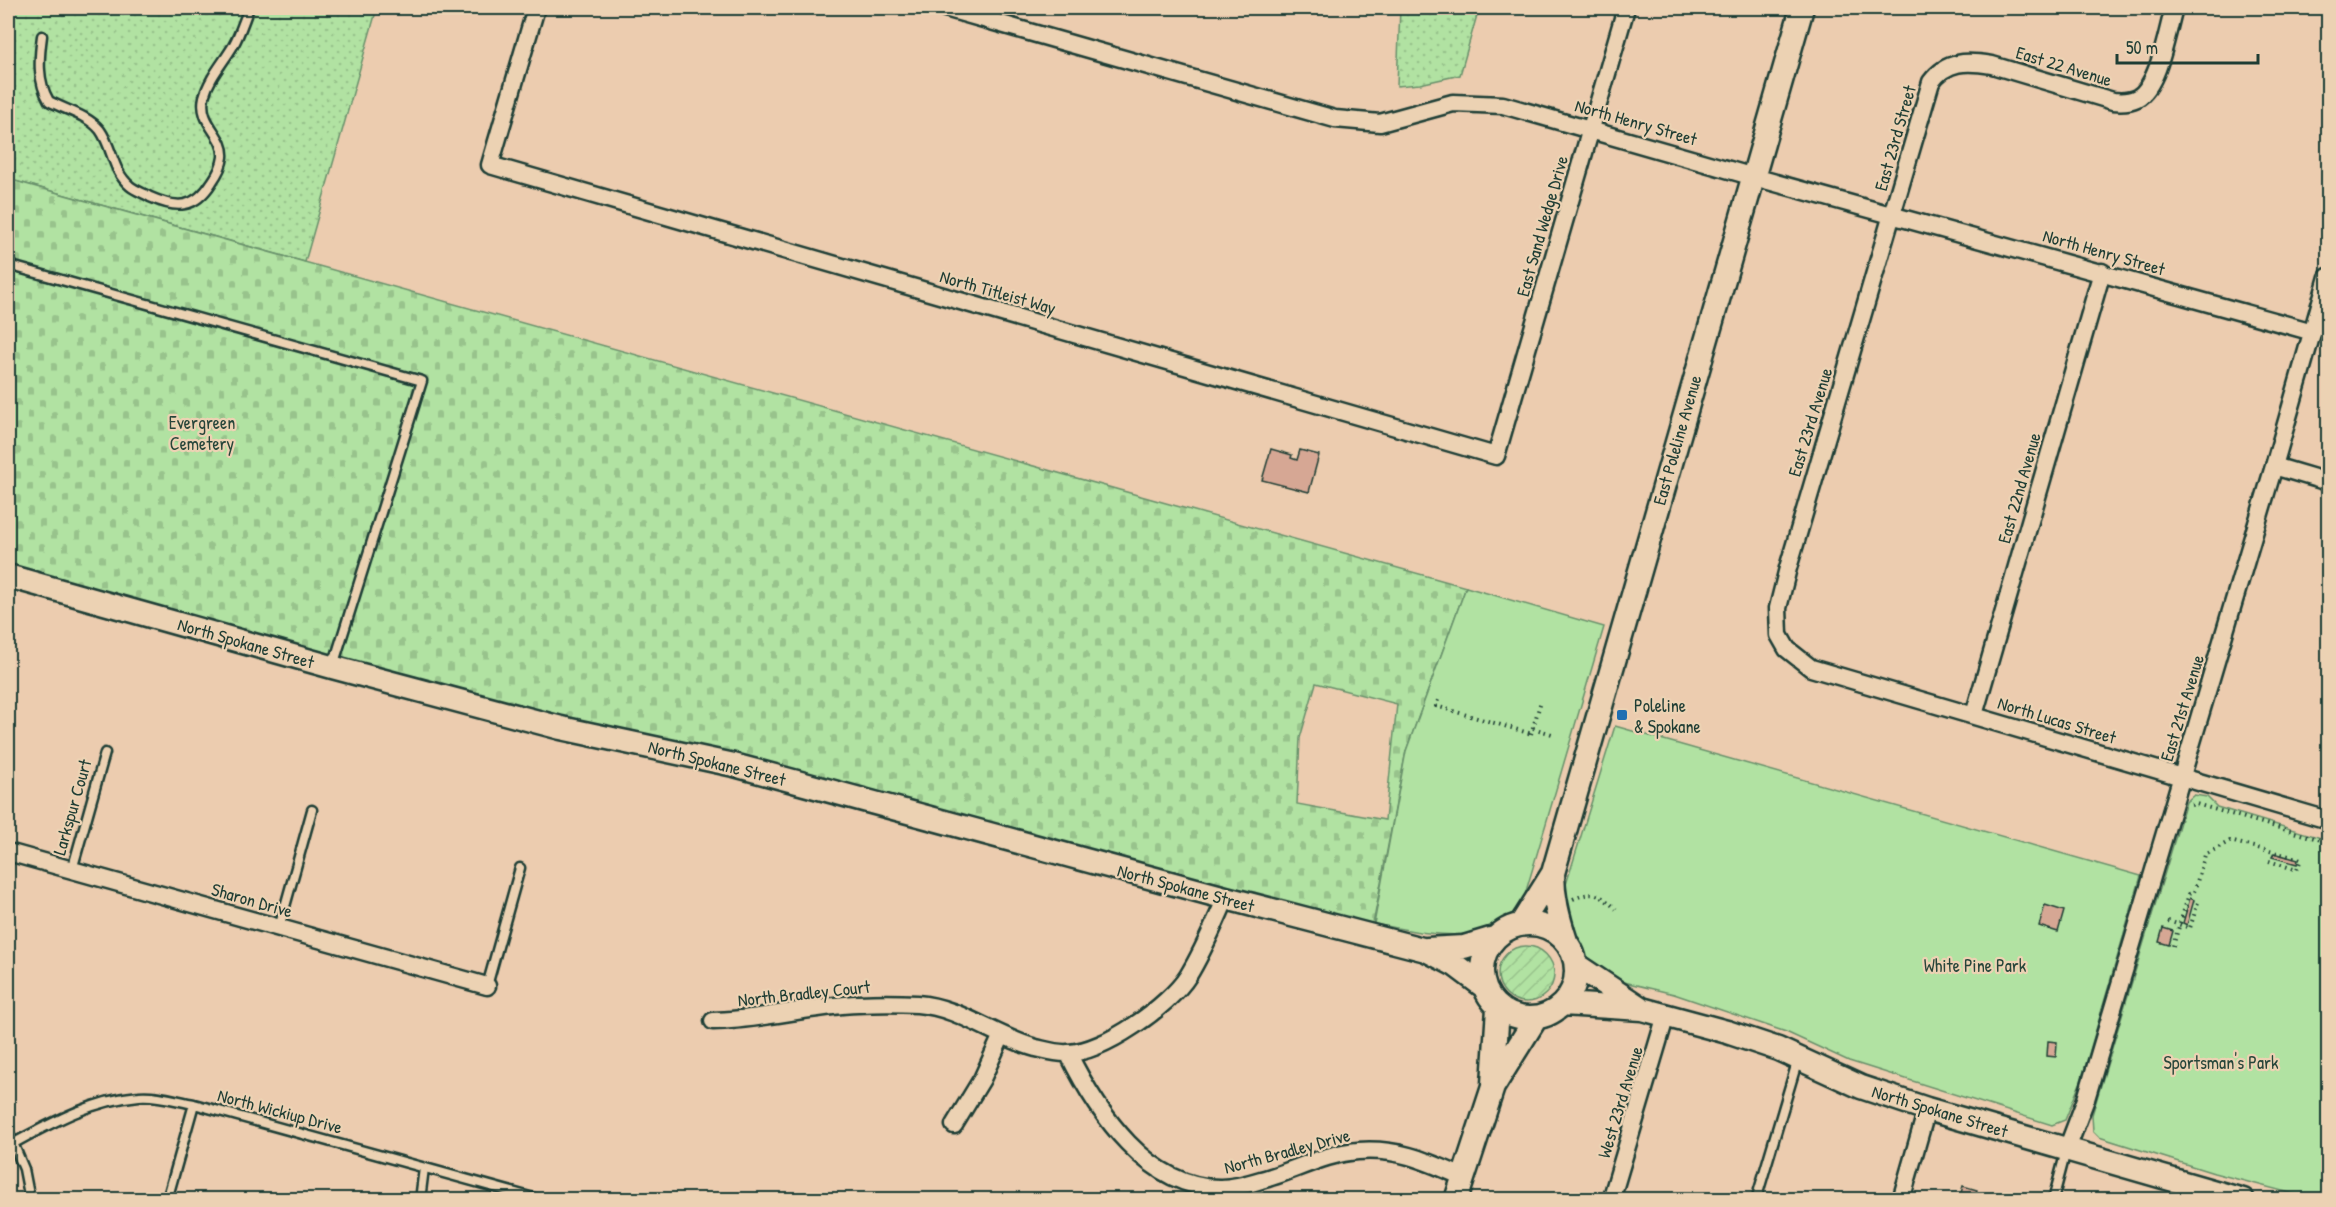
<svg xmlns="http://www.w3.org/2000/svg" width="2336" height="1207" viewBox="0 0 2336 1207" font-family="'Patrick Hand',sans-serif">
<style>
.grass{fill:url(#grass-dots);stroke:#68906b;stroke-width:1.5}
.cemetery{fill:url(#cemetery-stones);stroke:#68906b;stroke-width:1.5;fill-rule:evenodd}
.park{fill:#b1e2a2;stroke:#68906b;stroke-width:1.5}
.garden{fill:url(#garden-furrows);stroke:#68906b;stroke-width:1.5}
.building{fill:#d6a794;stroke:#1f3d34;stroke-width:1.5}
.lines{fill:none;stroke-linecap:round;stroke-linejoin:round}
.lane-casing{stroke:#1f3d34;stroke-width:13}
.street-casing{stroke:#1f3d34;stroke-width:21}
.secondary-casing{stroke:#1f3d34;stroke-width:27}
.path{stroke:#1f3d34;stroke-width:4;stroke-dasharray:1.5 4.5;stroke-linecap:butt}
.lane{stroke:#ecd2b3;stroke-width:8}
.street{stroke:#ecd2b3;stroke-width:16}
.secondary{stroke:#ecd2b3;stroke-width:22}
.poi-dot{fill:#1f6fb2;stroke:#ecd2b3;stroke-width:2}
.labels{text-anchor:middle;dominant-baseline:central;stroke-width:4.5;stroke-linejoin:round;paint-order:stroke}
.street-label{font-size:18px;fill:#1f3d34;stroke:#ecd2b3}
.park-label{font-size:18px;fill:#26453a;stroke:#ecd2b3}
.poi-label{font-size:18px;fill:#1f3d34;stroke:#ecd2b3;text-anchor:start}
</style>
<defs>
<pattern id="grass-dots" width="8" height="8" patternUnits="userSpaceOnUse" patternTransform="scale(1.5)"><rect width="8" height="8" fill="#b1e2a2"/><path d="M2 2h.1M6 6h.1" fill="none" stroke="#98c38c" stroke-width="1.8" stroke-linecap="round"/></pattern>
<pattern id="cemetery-stones" width="16" height="16" patternUnits="userSpaceOnUse" patternTransform="scale(1.5)"><rect width="16" height="16" fill="#b1e2a2"/><path d="M2 7V4a2 2 0 0 1 4 0v3zM10 15v-3a2 2 0 0 1 4 0v3z" fill="#98c38c"/></pattern>
<pattern id="garden-furrows" width="10" height="10" patternUnits="userSpaceOnUse" patternTransform="scale(1.5)"><rect width="10" height="10" fill="#b1e2a2"/><path d="M-1 1l2-2M0 10L10 0M9 11l2-2" fill="none" stroke="#98c38c"/></pattern>
</defs>
<rect width="100%" height="100%" fill="#ecccaf"/>
<filter id="ink" filterUnits="userSpaceOnUse"><feTurbulence type="fractalNoise" baseFrequency=".0167" numOctaves="2"/><feDisplacementMap in="SourceGraphic" scale="12" xChannelSelector="R" yChannelSelector="G"/><feConvolveMatrix kernelMatrix="1 2 1 2 8 2 1 2 1" color-interpolation-filters="sRGB"/></filter>
<g filter="url(#ink)">
<path class="grass" d="M 8,8 L 377,8 L 305,262 L 8,179 Z
M 1400,8 L 1479,8 L 1460,75 L 1420,84 L 1397,86 Z"/>
<path class="cemetery" d="M 8,179 L 1466,587 L 1406,751 L 1371,935 L 8,576 ZM 1316,683 L 1397,704 L 1385,820 L 1297,804 L 1300,738 Z"/>
<path class="park" d="M 1466,587 L 1604,627 L 1524,898 C 1492,953 1425,932 1374,924 L 1406,751 Z
M 1615,726 L 2141,876 L 2081,1081 L 2065,1120 L 2052,1125 L 1849,1061 L 1786,1032 L 1674,994 L 1624,982 L 1599,972 L 1581,956 L 1574,944 L 1564,891 Z
M 2194,795 L 2207,797 L 2217,807 L 2328,840 L 2328,1199 L 2313,1199 L 2214,1173 L 2099,1137 L 2093,1131 L 2092,1115 L 2186,802 Z"/>
<path class="garden" d="M1498 974a28 28 0 1 1 56 0a28 28 0 1 1-56 0Z"/>
<path class="building" d="M 1271,449 L 1292,455 L 1291,458 L 1297,460 L 1300,450 L 1319,455 L 1309,492 L 1262,480 Z
M 2274,853 L 2298,860 L 2297,864 L 2272,857 Z
M 2190,898 L 2194,900 L 2187,925 L 2183,923 Z
M 2045,905 L 2064,911 L 2058,932 L 2039,926 Z
M 2163,928 L 2173,931 L 2169,945 L 2159,942 Z
M 2048,1041 L 2057,1042 L 2056,1057 L 2047,1056 Z
M 1963,1186 L 1977,1190 L 1974,1200 L 1959,1200 Z"/>
<g class="lines">
<g class="lane-casing">
<path id="lane" d="M 42,36 C 39,58 37,81 49,101 C 65,110 88,115 100,130 C 113,148 112,171 130,186 C 136,191 144,193 150,197 C 177,209 195,209 212,182 C 217,175 222,165 223,157 C 225,135 198,124 204,97 C 209,78 223,63 233,46 C 240,34 244,20 249,8
M 8,265 L 422,381 L 333,666
M 72,870 L 105,753
M 279,928 L 312,810
M 487,986 L 520,868
M 8,1131 L 24,1169 L 30,1200
M 14,1143 C 53,1122 93,1100 139,1096 C 155,1094 177,1101 194,1104 L 541,1200
M 167,1200 L 194,1104
M 420,1200 L 424,1168
M 1756,1200 L 1798,1059
M 2053,1200 L 2066,1151"/>
</g>
<g class="street-casing">
<path id="street" d="M 536,8 L 490,165 L 1496,456 L 1626,8
M 945,8 L 1335,119 L 1380,123 L 1453,103 L 1503,105 L 1754,177 L 2313,332
M 2174,8 C 2167,31 2159,86 2137,98 C 2129,102 2122,102 2113,101 L 1992,65 C 1967,61 1947,60 1931,82 L 1788,568 L 1778,608 L 1779,635 L 1787,649 L 1811,668 L 2328,820
M 2274,466 L 2328,482
M 1974,715 L 2102,272
M 8,852 L 487,986
M 713,1021 C 762,1020 809,1006 858,1004 C 877,1003 898,1003 917,1004 C 960,1007 995,1037 1036,1048 C 1045,1050 1058,1054 1068,1053 C 1104,1052 1169,1006 1188,976 C 1203,952 1214,925 1226,898
M 1068,1053 C 1097,1112 1148,1189 1221,1188 C 1234,1188 1248,1184 1261,1180 C 1292,1172 1326,1153 1358,1151 C 1399,1148 1426,1161 1463,1177
M 954,1125 L 982,1079 L 1002,1035
M 2067,1149 L 2086,1099 L 2274,466 L 2328,277
M 1611,1200 L 1666,1015
M 1901,1200 L 1927,1109"/>
</g>
<g class="secondary-casing">
<path id="secondary" d="M 8,576 L 332,667 L 561,728 L 734,765 L 1226,898 L 1426,950 L 1455,965 L 1483,986
M 1553,873 C 1553,897 1558,917 1566,941
M1482 971a47 47 0 1 1 94 0a47 47 0 1 1-94 0Z
M 1521,924 L 1553,873 L 1802,8
M 1427,949 L 1464,947 L 1494,938
M 1576,965 L 1642,1009
M 1563,1004 L 1642,1009 L 1727,1032 L 1778,1049 L 1861,1087 L 1927,1109 L 2243,1200
M 1493,1084 L 1498,1008
M 1456,1200 L 1493,1087 L 1536,1018"/>
</g>
<path class="path" d="M 1438,700 L 1436,706 L 1532,734
M 1533,728 L 1552,734
M 1531,734 L 1541,701
M 2191,805 L 2196,804 L 2328,842
M 1573,899 C 1594,890 1600,894 1616,909
M 2168,921 L 2190,928 L 2199,899
M 2173,946 L 2189,894 L 2194,892 L 2205,855 L 2230,841 L 2301,859 L 2297,870 L 2269,861"/>
<use href="#lane" class="lane"/>
<use href="#street" class="street"/>
<use href="#secondary" class="secondary"/>
</g>
</g>
<rect class="poi-dot" x="1616" y="709" width="12" height="12" rx="3"/>
<g class="labels">
<g class="street-label">
<text transform="translate(2064 66) rotate(17)">East 22 Avenue</text>
<text transform="translate(1636 122) rotate(16)">North Henry Street</text>
<text transform="translate(1895 138) rotate(-74)">East 23rd Street</text>
<text transform="translate(1542 226) rotate(-74)">East Sand Wedge Drive</text>
<text transform="translate(2104 252) rotate(16)">North Henry Street</text>
<text transform="translate(998 292) rotate(16)">North Titleist Way</text>
<text transform="translate(1810 422) rotate(-73)">East 23rd Avenue</text>
<text transform="translate(1677 440) rotate(-74)">East Poleline Avenue</text>
<text transform="translate(2019 488) rotate(-74)">East 22nd Avenue</text>
<text transform="translate(246 643) rotate(16)">North Spokane Street</text>
<text transform="translate(2182 708) rotate(-73)">East 21st Avenue</text>
<text transform="translate(2057 720) rotate(17)">North Lucas Street</text>
<text transform="translate(717 763) rotate(14)">North Spokane Street</text>
<text transform="translate(72 807) rotate(-74)">Larkspur Court</text>
<text transform="translate(1186 888) rotate(15)">North Spokane Street</text>
<text transform="translate(252 900) rotate(16)">Sharon Drive</text>
<text transform="translate(804 993) rotate(-6)">North Bradley Court</text>
<text transform="translate(1620 1102) rotate(-73)">West 23rd Avenue</text>
<text transform="translate(280 1111) rotate(15)">North Wickiup Drive</text>
<text transform="translate(1940 1111) rotate(17)">North Spokane Street</text>
<text transform="translate(1287 1151) rotate(-15)">North Bradley Drive</text>
</g>
<g class="park-label">
<text x="202" y="422">Evergreen<tspan x="202" dy="21">Cemetery</tspan></text>
<text x="1975" y="965">White Pine Park</text>
<text x="2221" y="1062">Sportsman's Park</text>
</g>
<g class="poi-label">
<text x="1634" y="705">Poleline<tspan x="1634" dy="21">&amp; Spokane</tspan></text>
</g>
</g>
<rect width="2336" height="1207" fill="none" stroke="#ecd2b3" stroke-width="30"/>
<rect x="15" y="15" width="2306" height="1177" fill="none" stroke="#1f3d34" stroke-width="2" filter="url(#ink)"/>
<path d="M2117 54v9h141v-9" fill="none" stroke="#1f3d34" stroke-width="3"/>
<text x="2126" y="54" font-size="18" fill="#1f3d34" stroke="#ecd2b3" stroke-width="4.5" paint-order="stroke">50 m</text>
</svg>
